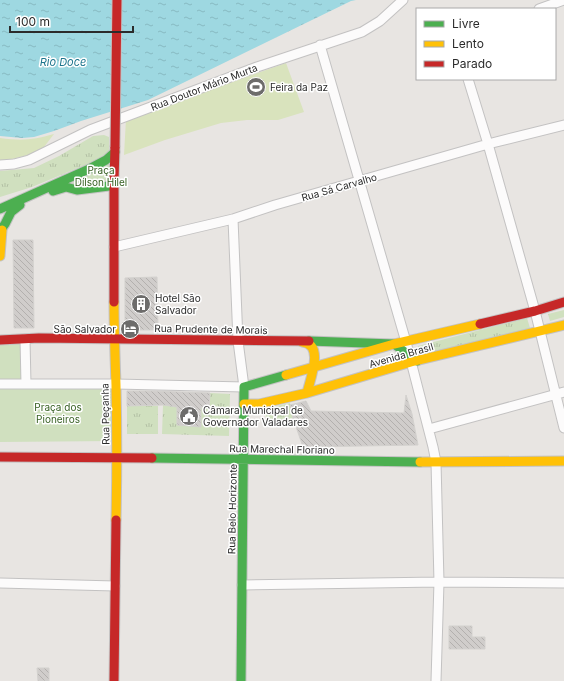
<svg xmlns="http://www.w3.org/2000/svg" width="564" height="681" viewBox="0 0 564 681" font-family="Inter,sans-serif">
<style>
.grass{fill:url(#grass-tufts)}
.park{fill:#d0e0bf}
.pitch{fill:#d9e3bd}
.water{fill:url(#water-ripples)}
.building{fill:url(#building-back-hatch);stroke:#d3d1ce}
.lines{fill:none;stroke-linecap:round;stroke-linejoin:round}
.street-casing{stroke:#c3c2c2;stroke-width:11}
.fast-casing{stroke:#c3c2c2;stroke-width:11}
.slow-casing{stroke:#c3c2c2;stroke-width:11}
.jam-casing{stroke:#c3c2c2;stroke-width:11}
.street{stroke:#fcfbfb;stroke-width:9}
.fast{stroke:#4caf50;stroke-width:9}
.slow{stroke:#ffc107;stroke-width:9}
.jam{stroke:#c62828;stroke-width:9}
.jam-bridge-casing{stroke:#c3c2c2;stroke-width:11;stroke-linecap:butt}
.jam-bridge{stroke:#c62828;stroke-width:9}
.labels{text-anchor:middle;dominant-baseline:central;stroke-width:3;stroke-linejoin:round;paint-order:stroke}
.street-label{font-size:10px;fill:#2b2b2b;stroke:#fff}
.poi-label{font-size:10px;fill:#2b2b2b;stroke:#fff;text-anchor:start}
.park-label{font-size:10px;fill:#376023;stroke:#fff}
.water-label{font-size:11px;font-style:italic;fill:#1d758d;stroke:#fff}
</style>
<defs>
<pattern id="grass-tufts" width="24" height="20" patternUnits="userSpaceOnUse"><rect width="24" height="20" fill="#d0e0bf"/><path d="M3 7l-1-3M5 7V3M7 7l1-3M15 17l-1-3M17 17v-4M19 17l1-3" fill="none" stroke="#b3c0a4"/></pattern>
<pattern id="water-ripples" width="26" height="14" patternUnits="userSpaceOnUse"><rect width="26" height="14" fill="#9ed8e1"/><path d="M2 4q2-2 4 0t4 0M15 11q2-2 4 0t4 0" fill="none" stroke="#88bac1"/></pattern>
<pattern id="building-back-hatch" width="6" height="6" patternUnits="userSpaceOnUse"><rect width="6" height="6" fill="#d0cdcb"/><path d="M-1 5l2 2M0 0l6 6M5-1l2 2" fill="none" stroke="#b3b0ae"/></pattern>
</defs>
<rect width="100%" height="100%" fill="#e8e5e2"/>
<path class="grass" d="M 104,135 L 109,137 L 109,151 L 97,160 L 32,187 L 0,197 L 0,171 L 34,168 L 59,156 L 93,136 Z
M 564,310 L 564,317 L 550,321 L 548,314 Z
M 527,318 L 530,328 L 421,356 L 418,346 Z
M 210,393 L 230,394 L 229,436 L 162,434 L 163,405 L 177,406 L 177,425 L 200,426 L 201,407 L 209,407 Z
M 290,403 L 293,418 L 268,424 L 264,409 Z
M 127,406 L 158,406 L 158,434 L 127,434 Z"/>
<path class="park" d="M 110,161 L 113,181 L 72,185 L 73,178 Z
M 24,340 L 24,382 L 0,382 L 0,342 Z
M 0,384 L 116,384 L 115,441 L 0,442 Z"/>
<path class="pitch" d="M 286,63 L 304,112 L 278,120 L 247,120 L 221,123 L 165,140 L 124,155 L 126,119 Z
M 54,134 L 44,147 L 28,155 L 0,162 L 0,138 C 22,141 33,140 54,134 Z"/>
<path class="water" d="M 0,0 L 356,0 L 351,1 L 148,100 L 81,121 L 54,131 L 34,137 L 22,138 L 0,136 Z"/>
<path class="building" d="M 13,240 L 33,240 L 34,328 L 14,328 Z
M 157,277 L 158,330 L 125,330 L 125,278 Z
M 127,391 L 153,391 L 210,393 L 209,408 L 201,407 L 201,427 L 177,425 L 177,407 L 163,405 L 127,406 Z
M 406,395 L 412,414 L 418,445 L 303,447 L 293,418 L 290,405 L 306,401 L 311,411 L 404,413 Z
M 449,626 L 472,626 L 472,637 L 485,637 L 485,649 L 449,649 Z
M 37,668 L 49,668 L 49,681 L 38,681 Z"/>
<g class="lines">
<g class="street-casing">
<path id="street" d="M 539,9 L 564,0
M 320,45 L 406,342 L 433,447 L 436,462 L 439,582 L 436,681
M 468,79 L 488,144 L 535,311 L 564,428
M 0,165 L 14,164 L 29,160 L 90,130 L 257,67 L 362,32 L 380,21 L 403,0
M 114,247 L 233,219 L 275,205 L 488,144 L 564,125
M 25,339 L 26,384
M 0,384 L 116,384 L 244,387 L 238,341 L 233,219
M 429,429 L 564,392
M 0,583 L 115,586
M 242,585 L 439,582 L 564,583"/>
</g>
<g class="fast-casing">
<path id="fast" d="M 53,191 L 66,187 L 77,190 L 109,186
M 0,209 L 89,169 L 106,160 L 115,152
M 0,231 L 5,224 L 11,212 L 20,205
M 309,341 L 394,344 L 417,361
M 152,458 L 420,462
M 241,681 L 244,387 L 286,375"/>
</g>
<g class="slow-casing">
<path id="slow" d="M 0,256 L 2,230
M 114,302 C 114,329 115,357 116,385 C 117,430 117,475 116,520
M 302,342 C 325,344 310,379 307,393
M 286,375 L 394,344 L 480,324
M 244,404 L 259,404 L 307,393 L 411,362 L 564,325
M 420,462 L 564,461"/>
</g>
<g class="jam-casing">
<path id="jam" d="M 114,302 L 114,181 L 115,147
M 480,324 L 535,311 L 564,302
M 0,340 L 39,338 L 309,341
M 0,457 L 152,458
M 114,681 L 116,520"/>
</g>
<use href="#street" class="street"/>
<use href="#fast" class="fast"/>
<use href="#slow" class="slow"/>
<use href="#jam" class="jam"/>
<g class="jam-bridge-casing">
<path id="jam-bridge" d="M 115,147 L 117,0"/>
</g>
<use href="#jam-bridge" class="jam-bridge"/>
</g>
<defs>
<g id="stadium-disc" transform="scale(1)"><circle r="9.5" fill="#6d6c6b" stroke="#fff"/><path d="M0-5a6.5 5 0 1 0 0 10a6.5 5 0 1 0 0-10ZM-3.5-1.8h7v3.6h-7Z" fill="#fff"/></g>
<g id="building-disc" transform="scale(1)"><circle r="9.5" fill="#6d6c6b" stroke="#fff"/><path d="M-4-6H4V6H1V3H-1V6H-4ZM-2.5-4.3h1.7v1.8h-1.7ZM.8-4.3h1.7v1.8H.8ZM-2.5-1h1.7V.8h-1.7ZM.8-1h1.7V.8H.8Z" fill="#fff"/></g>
<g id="hotel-disc" transform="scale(1)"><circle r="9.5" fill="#6d6c6b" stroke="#fff"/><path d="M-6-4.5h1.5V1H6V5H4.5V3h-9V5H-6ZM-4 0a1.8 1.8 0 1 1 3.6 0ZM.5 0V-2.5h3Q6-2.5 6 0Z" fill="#fff"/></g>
<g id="civic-disc" transform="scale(1)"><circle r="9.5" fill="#6d6c6b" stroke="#fff"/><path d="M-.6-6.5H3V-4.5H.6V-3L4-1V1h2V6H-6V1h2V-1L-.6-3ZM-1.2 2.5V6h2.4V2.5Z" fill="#fff"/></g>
</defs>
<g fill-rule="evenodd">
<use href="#stadium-disc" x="256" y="87"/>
<use href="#building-disc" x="141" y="304"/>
<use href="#hotel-disc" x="130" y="329"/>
<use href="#civic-disc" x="189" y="416"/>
</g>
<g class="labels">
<g class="street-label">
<text transform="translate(204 87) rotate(-21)">Rua Doutor Mário Murta</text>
<text transform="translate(339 187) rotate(-16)">Rua Sá Carvalho</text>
<text transform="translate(211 329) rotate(1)">Rua Prudente de Morais</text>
<text transform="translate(401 355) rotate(-16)">Avenida Brasil</text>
<text transform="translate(105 414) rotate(-91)">Rua Peçanha</text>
<text transform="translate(282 449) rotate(1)">Rua Marechal Floriano</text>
<text transform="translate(232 509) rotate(-89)">Rua Belo Horizonte</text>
</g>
<g class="poi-label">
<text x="270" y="87">Feira da Paz</text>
<text x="155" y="298">Hotel São<tspan x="155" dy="12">Salvador</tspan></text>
<text x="116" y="329" text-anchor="end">São Salvador</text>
<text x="203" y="410">Câmara Municipal de<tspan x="203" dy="12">Governador Valadares</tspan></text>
</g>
<g class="park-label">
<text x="101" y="170">Praça<tspan x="101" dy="12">Dílson Hilel</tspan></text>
<text x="58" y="407">Praça dos<tspan x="58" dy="12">Pioneiros</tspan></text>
</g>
<g class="water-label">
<text x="63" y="62">Rio Doce</text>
</g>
</g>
<rect x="416" y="8" width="140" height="72" fill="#ffffff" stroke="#aaaaaa"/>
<rect x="424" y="21" width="20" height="6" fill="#4caf50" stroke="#aaaaaa"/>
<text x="452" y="28" font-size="12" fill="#2b2b2b">Livre</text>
<rect x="424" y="41" width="20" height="6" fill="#ffc107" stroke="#aaaaaa"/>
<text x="452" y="48" font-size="12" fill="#2b2b2b">Lento</text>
<rect x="424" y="61" width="20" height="6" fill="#c62828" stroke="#aaaaaa"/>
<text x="452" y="68" font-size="12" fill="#2b2b2b">Parado</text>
<path d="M10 26v6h123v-6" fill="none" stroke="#2b2b2b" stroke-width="2"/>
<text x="16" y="26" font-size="12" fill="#2b2b2b" stroke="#ffffff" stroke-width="3" paint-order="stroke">100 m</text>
</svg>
